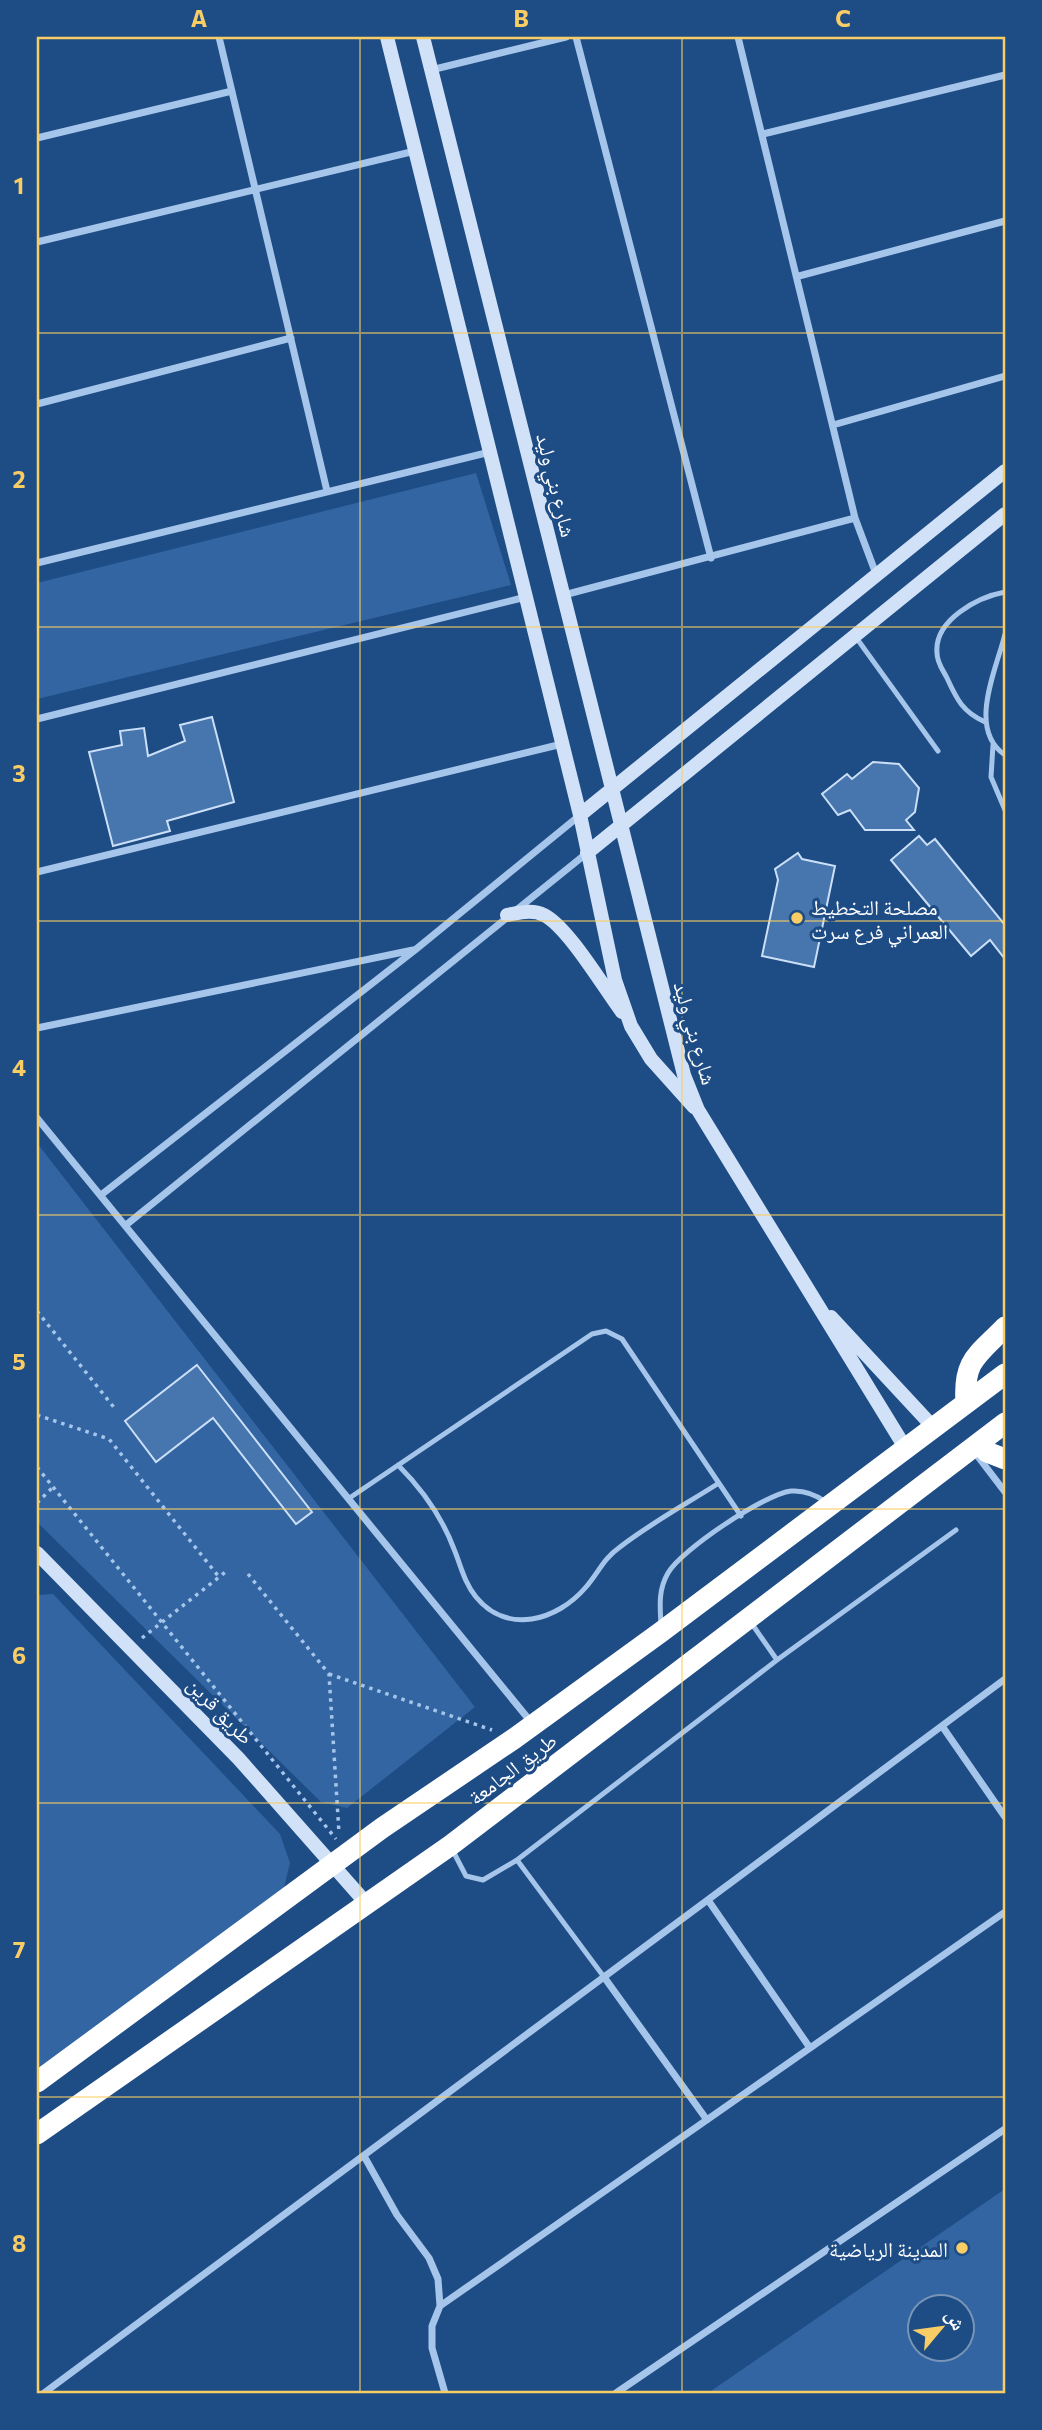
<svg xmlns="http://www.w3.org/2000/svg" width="1042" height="2430" viewBox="0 0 1042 2430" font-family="Commissioner,'Noto Naskh Arabic',sans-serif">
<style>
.green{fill:#3265a2;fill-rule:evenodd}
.building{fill:#4775ad;stroke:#cbdff7;stroke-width:2}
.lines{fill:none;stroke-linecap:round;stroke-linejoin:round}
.path{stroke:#a6c5ea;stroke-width:3.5;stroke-dasharray:3.5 5;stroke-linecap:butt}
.lane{stroke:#a6c5ea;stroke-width:5}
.street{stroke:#a6c5ea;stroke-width:7}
.secondary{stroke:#d1e2f8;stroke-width:14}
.highway{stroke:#fff;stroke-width:21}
.grid{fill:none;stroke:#f9cd65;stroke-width:2;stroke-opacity:0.55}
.poi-dot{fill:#f9cd65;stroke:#1e4c85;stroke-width:2.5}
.labels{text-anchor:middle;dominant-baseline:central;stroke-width:6;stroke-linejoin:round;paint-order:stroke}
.street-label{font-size:21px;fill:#fff;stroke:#1e4c85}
.poi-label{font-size:21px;fill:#fff;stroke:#1e4c85;text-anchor:start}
.neatline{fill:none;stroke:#f9cd65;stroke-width:2.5}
.grid-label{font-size:23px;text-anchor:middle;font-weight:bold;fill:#f9cd65}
</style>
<rect width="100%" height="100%" fill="#1e4c85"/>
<path class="green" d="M 476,473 L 511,585 L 37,699 L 37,583 Z
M 37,1143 L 475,1707 L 347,1808 L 321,1802 L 37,1522 Z
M 53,1594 L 280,1834 L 290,1863 L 283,1892 L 37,2072 L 37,1595 Z
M 1005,2189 L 1005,2393 L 708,2393 ZM 920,2308 L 962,2308 L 962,2350 L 920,2350 Z"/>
<path class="building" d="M 212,717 L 234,802 L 167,821 L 170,831 L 113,846 L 89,752 L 122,745 L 120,731 L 144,728 L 148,756 L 185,741 L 180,725 Z
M 873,762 L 899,764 L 919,788 L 915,812 L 906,820 L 914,830 L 865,830 L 850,810 L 838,815 L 822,794 L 847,774 L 852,779 Z
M 919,836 L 927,845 L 935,839 L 1005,925 L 1005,959 L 990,940 L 971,956 L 891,860 Z
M 798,853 L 802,859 L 835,866 L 814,967 L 762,956 L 778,880 L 775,869 Z
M 197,1365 L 312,1512 L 296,1524 L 213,1418 L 156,1462 L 125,1421 Z"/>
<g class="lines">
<path class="path" d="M 37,1311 L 116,1410
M 37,1415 L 109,1439 L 219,1577
M 37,1467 L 336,1839
M 37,1503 L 53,1487
M 248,1574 L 329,1674 L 339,1833
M 142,1638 L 228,1570
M 329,1674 L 492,1730"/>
<path class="lane" d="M 1005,634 C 996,671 967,729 1005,755
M 855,636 L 938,751
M 985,722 C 963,712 957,700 947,678 C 943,670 937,663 937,653 C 934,620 978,597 1005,592
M 993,745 L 991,777 L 1005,810
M 398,1465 C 422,1489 442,1517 454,1549 C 461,1566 464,1582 476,1597 C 507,1635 557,1621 586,1587 C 599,1572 603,1559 620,1547 C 651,1523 686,1504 719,1483
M 348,1499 L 592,1334 L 606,1331 L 622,1339 L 741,1516
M 752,1624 L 777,1660
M 661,1625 C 660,1607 658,1590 668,1573 C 681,1550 765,1494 791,1491 C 805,1490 815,1494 826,1502
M 453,1851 L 466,1876 L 483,1880 L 517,1860 L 777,1660 L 956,1530
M 517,1860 L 604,1977"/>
<path class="street" d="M 219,37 L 327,491
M 576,37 L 711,558
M 738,37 L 855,518 L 876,574
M 431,70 L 566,37
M 763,134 L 1005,75
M 37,138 L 232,91
M 37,242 L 415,151
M 799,276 L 1005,221
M 37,404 L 291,338
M 833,425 L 1005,376
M 37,563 L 490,452
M 564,595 L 855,518
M 37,719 L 526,597
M 37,872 L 562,744
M 37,1028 L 413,950
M 37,1118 L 531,1722
M 101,1195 L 415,950 L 579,816
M 126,1225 L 587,853
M 976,1454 L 1005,1492
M 942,1726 L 1005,1817
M 708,1900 L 810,2048
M 604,1977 L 707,2120
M 364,2156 L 397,2215 L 429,2258 L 438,2279 L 440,2306 L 432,2326 L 432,2348 L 445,2393
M 440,2306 L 1005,1912
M 44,2393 L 1005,1679
M 616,2393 L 1005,2129"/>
<path class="secondary" d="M 387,37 L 580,815 L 615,980 L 631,1026 L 651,1059 L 694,1107
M 423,37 L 684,1075 L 698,1110 L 906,1449
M 580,815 L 1005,471
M 587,853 L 1005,514
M 507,915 C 519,913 532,909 544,915 C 568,927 604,988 622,1012
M 831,1317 L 935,1429
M 37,1553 L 239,1759 L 367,1904"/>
<path class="highway" d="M 966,1402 C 963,1360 978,1355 1005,1327
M 979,1443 L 987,1452 L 1005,1459
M 37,2082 L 382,1828 L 515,1738 L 661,1632 L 1005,1374
M 37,2134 L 451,1845 L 1005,1423"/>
</g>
<path class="grid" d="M 360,37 L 360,2393M 682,37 L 682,2393M 37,333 L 1005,333M 37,627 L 1005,627M 37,921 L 1005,921M 37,1215 L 1005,1215M 37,1509 L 1005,1509M 37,1803 L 1005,1803M 37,2097 L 1005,2097"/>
<g class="poi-dot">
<circle cx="797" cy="918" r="7"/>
<circle cx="962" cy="2248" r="7"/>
</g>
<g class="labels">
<g class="street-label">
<text transform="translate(557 485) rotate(76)">شارع بني وليد</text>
<text transform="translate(696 1033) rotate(74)">شارع بني وليد</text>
<text transform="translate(221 1710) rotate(46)">طريق قرين</text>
<text transform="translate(512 1768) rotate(-37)">طريق الجامعة</text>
</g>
<g class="poi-label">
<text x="811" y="906">مصلحة التخطيط<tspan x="811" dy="24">العمراني فرع سرت</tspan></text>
<text x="948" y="2248" text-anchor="end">المدينة الرياضية</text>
</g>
</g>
<rect width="1042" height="2430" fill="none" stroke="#1e4c85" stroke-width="77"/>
<g transform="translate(941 2328) rotate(61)"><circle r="33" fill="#1e4c85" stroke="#7894b6" stroke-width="2"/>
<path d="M0-5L12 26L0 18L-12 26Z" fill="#f9cd65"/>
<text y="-10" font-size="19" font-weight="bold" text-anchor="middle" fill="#ffffff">ش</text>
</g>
<rect x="38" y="38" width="966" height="2354" class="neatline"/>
<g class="grid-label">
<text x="199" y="27">A</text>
<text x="521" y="27">B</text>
<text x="843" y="27">C</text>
<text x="19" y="194">1</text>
<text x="19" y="488">2</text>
<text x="19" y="782">3</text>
<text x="19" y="1076">4</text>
<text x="19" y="1370">5</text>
<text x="19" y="1664">6</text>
<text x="19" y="1958">7</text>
<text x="19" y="2252">8</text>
</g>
</svg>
